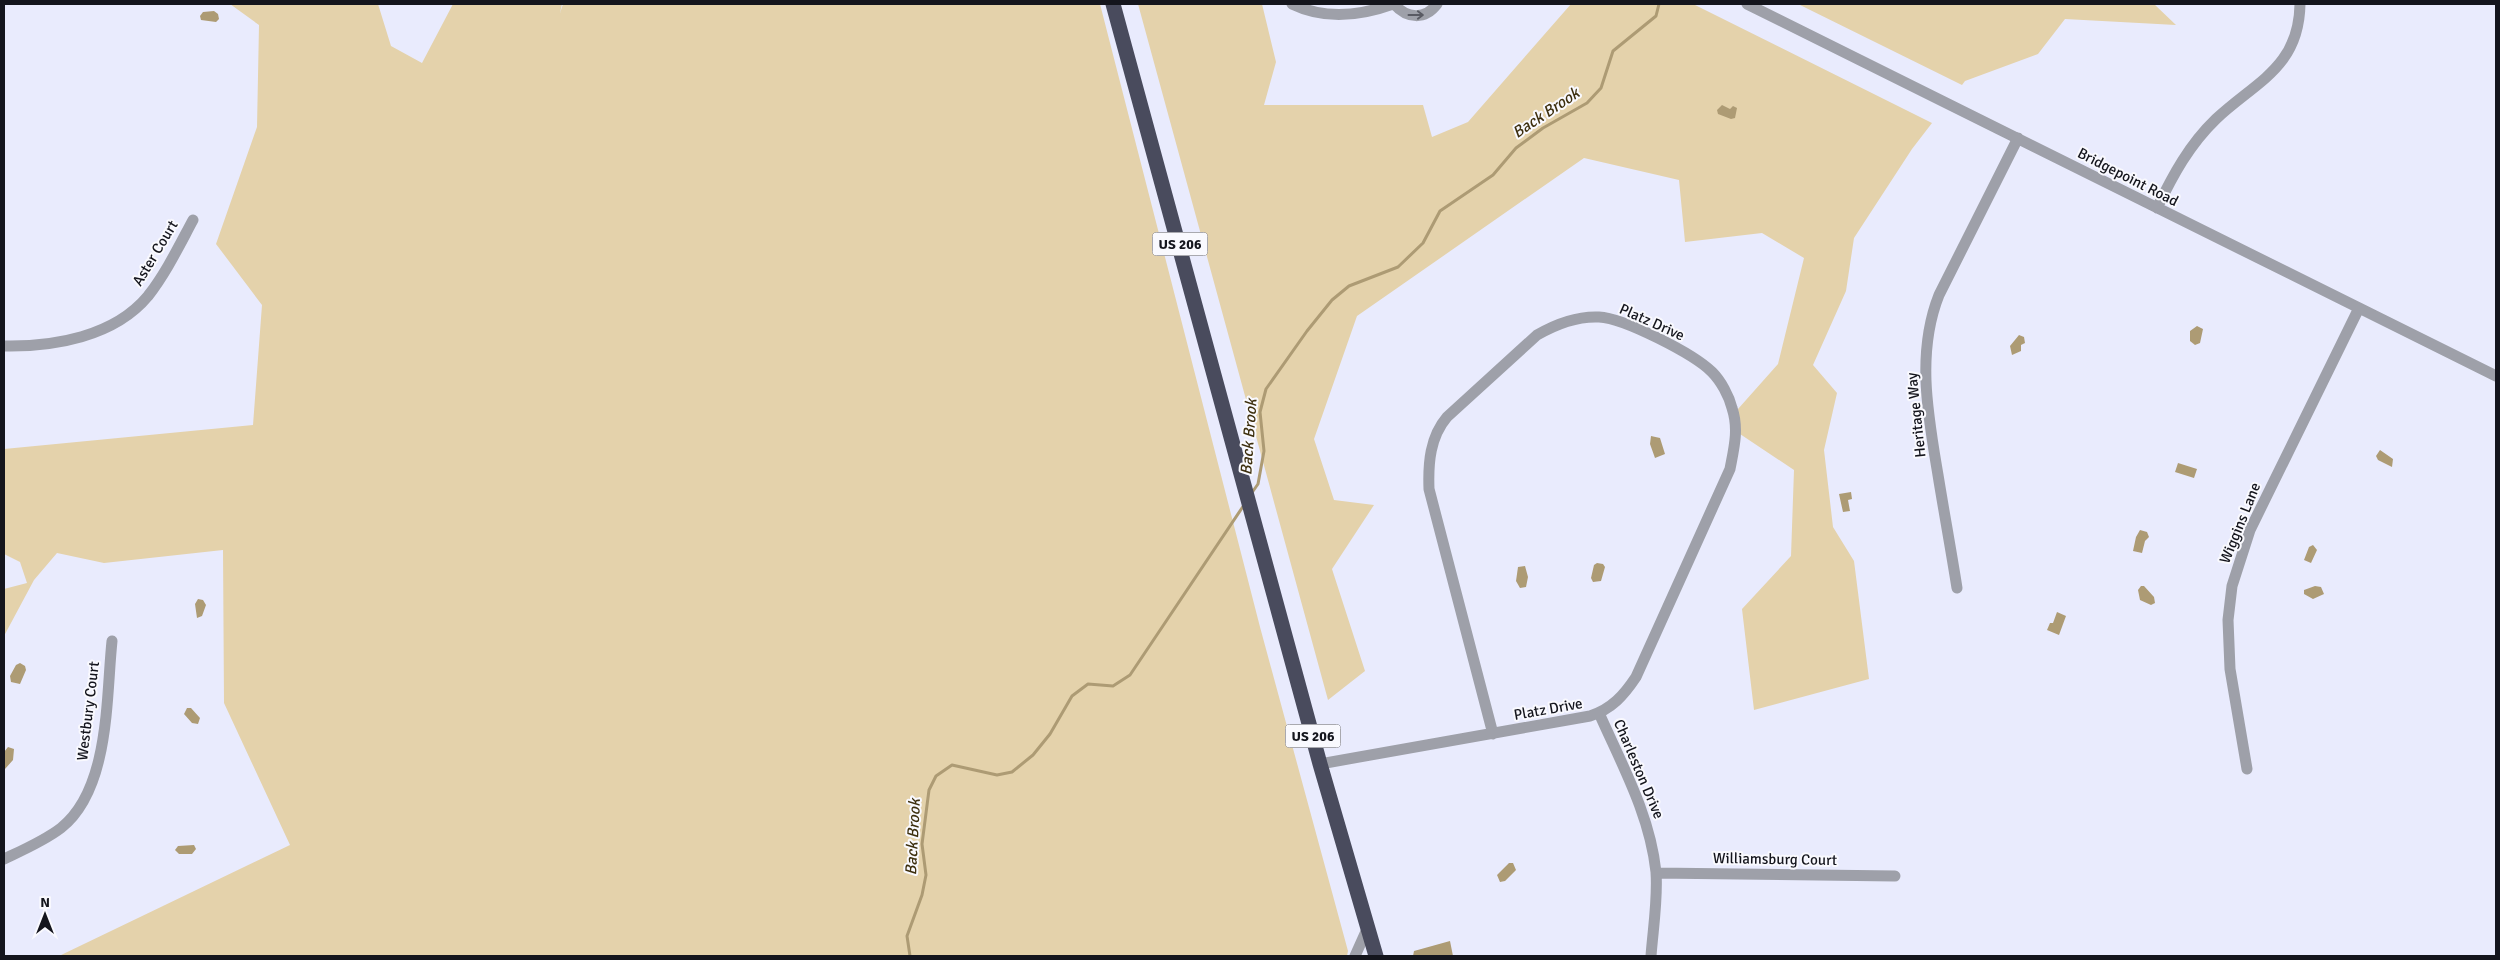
<svg xmlns="http://www.w3.org/2000/svg" width="2500" height="960" viewBox="0 0 2500 960" font-family="Signika,sans-serif">
<style>
.green{fill:#e4d2ab}
.water{fill:#ad9b74}
.lines{fill:none;stroke-linecap:round;stroke-linejoin:round}
.stream{stroke:#ad9b74;stroke-width:3}
.minor{stroke:#9ea0a9;stroke-width:11}
.highway{stroke:#494b5d;stroke-width:15}
.oneway{stroke:#595a63}
.labels{text-anchor:middle;dominant-baseline:central;stroke-width:4;stroke-linejoin:round;paint-order:stroke}
.shield{fill:#f9f9fe;stroke:#595960;stroke-width:1}
.shield-label{font-size:14px;font-weight:bold;fill:#14151d}
.street-label{font-size:15px;fill:#14151d;stroke:#f9f9fe}
.water-label{font-size:16px;font-style:italic;fill:#3d2f0e;stroke:#f9f9fe}
</style>
<rect width="100%" height="100%" fill="#e9ebfd"/>
<path class="green" d="M 230,4 L 378,4 L 391,46 L 422,63 L 453,4 L 562,4 L 560,13 L 563,4 L 1100,4 L 1260,627 L 1348,951 L 1347,956 L 59,956 L 290,845 L 224,703 L 223,550 L 104,563 L 57,553 L 34,580 L 4,636 L 4,589 L 27,583 L 20,562 L 4,554 L 4,449 L 253,425 L 262,305 L 216,244 L 257,127 L 259,25 Z
M 1138,4 L 1262,4 L 1276,62 L 1264,105 L 1423,105 L 1432,137 L 1468,122 L 1571,4 L 1693,4 L 1932,123 L 1912,149 L 1854,238 L 1846,291 L 1813,365 L 1837,393 L 1824,450 L 1833,527 L 1854,561 L 1869,679 L 1754,710 L 1742,609 L 1791,556 L 1794,470 L 1740,434 L 1738,409 L 1778,364 L 1804,258 L 1762,233 L 1685,242 L 1679,180 L 1584,158 L 1357,316 L 1314,439 L 1334,500 L 1374,505 L 1332,569 L 1365,671 L 1328,700 Z
M 1798,4 L 2154,4 L 2176,25 L 2065,19 L 2038,54 L 1965,81 L 1962,85 Z"/>
<path class="water" d="M 214,11 L 218,14 L 219,19 L 216,22 L 201,20 L 200,16 L 203,12 Z
M 1722,105 L 1730,109 L 1733,106 L 1737,108 L 1735,118 L 1731,119 L 1718,114 L 1717,110 Z
M 2197,326 L 2203,329 L 2200,343 L 2195,345 L 2190,341 L 2190,331 Z
M 2019,335 L 2024,337 L 2025,343 L 2021,345 L 2021,351 L 2012,355 L 2010,346 Z
M 1651,436 L 1660,438 L 1665,454 L 1655,458 L 1650,444 Z
M 2380,450 L 2393,459 L 2392,467 L 2378,460 L 2376,456 Z
M 2178,463 L 2197,469 L 2194,478 L 2175,472 Z
M 1851,492 L 1852,499 L 1848,500 L 1850,511 L 1843,512 L 1839,494 Z
M 2140,530 L 2147,532 L 2149,537 L 2145,541 L 2142,553 L 2133,551 L 2136,537 Z
M 2313,545 L 2317,550 L 2311,563 L 2304,560 L 2309,547 Z
M 1597,563 L 1603,564 L 1605,567 L 1601,581 L 1593,582 L 1591,578 L 1594,565 Z
M 1525,566 L 1528,577 L 1526,587 L 1520,588 L 1516,581 L 1518,567 Z
M 2141,586 L 2144,586 L 2154,597 L 2155,603 L 2151,605 L 2140,600 L 2138,590 Z
M 2315,586 L 2321,587 L 2324,594 L 2313,599 L 2304,594 L 2304,590 Z
M 198,599 L 203,600 L 206,605 L 202,616 L 197,618 L 195,604 Z
M 2057,612 L 2066,616 L 2059,635 L 2047,630 L 2050,623 L 2053,623 Z
M 20,663 L 25,666 L 26,670 L 20,684 L 11,682 L 10,676 L 16,665 Z
M 187,708 L 191,708 L 200,718 L 198,724 L 192,723 L 184,714 Z
M 8,747 L 14,749 L 13,760 L 5,769 L 4,752 Z
M 194,845 L 196,849 L 192,854 L 179,854 L 175,850 L 178,846 Z
M 1509,863 L 1513,863 L 1516,870 L 1505,881 L 1500,882 L 1497,875 Z
M 1450,941 L 1453,956 L 1413,956 L 1414,951 Z"/>
<g class="lines">
<path class="stream" d="M 1251,494 L 1258,484 L 1264,451 L 1260,412 L 1266,389 L 1307,331 L 1332,300 L 1349,286 L 1398,267 L 1423,243 L 1440,211 L 1493,175 L 1516,148 L 1543,128 L 1587,103 L 1601,88 L 1613,51 L 1656,16 L 1659,4
M 910,956 L 907,936 L 922,895 L 926,875 L 922,844 L 929,790 L 936,776 L 952,765 L 997,775 L 1012,772 L 1033,755 L 1050,734 L 1072,696 L 1088,684 L 1113,686 L 1130,675 L 1244,505"/>
<path class="minor" d="M 1292,4 C 1325,20 1360,16 1393,4
M 1394,4 C 1407,19 1425,20 1437,4
M 1747,4 L 2496,376
M 2157,208 C 2173,175 2189,145 2216,119 C 2255,82 2299,68 2300,4
M 4,346 C 53,347 114,337 148,296 C 166,273 179,246 193,220
M 1957,588 C 1951,550 1944,512 1938,475 C 1928,415 1916,353 1939,295 L 2018,138
M 1599,713 C 1622,765 1650,815 1656,872 C 1658,899 1653,929 1651,956
M 1320,764 L 1590,716 C 1612,709 1624,695 1636,677 L 1730,469 C 1734,448 1739,429 1732,408 C 1729,396 1721,381 1712,372 C 1694,354 1624,318 1599,317 C 1577,316 1556,324 1537,335 L 1447,417 C 1430,437 1428,463 1429,489 L 1493,734
M 2247,769 L 2230,669 L 2228,620 L 2232,586 L 2250,530 L 2359,308
M 4,859 C 23,850 44,841 61,828 C 110,789 106,698 112,641
M 1656,873 L 1895,876
M 1355,956 L 1368,927"/>
<path class="highway" d="M 1113,4 L 1320,764 L 1376,956"/>
</g>
<defs><path id="oneway-shaft" d="M-6 0H5M1.5-3L5.5 0L1.5 3" fill="none" stroke-width="1.6" stroke-linecap="round" stroke-linejoin="round" transform="scale(1.25)"/></defs>
<use class="oneway" href="#oneway-shaft" transform="translate(1416 15)"/>
<g class="labels">
<g class="shield">
<rect x="1152.5" y="232.5" width="55" height="23" rx="4"/>
<rect x="1285.5" y="724.5" width="55" height="23" rx="4"/>
</g>
<g class="shield-label">
<text x="1180" y="244">US 206</text>
<text x="1313" y="736">US 206</text>
</g>
<g class="street-label">
<text transform="translate(2128 177) rotate(27)">Bridgepoint Road</text>
<text transform="translate(155 253) rotate(-59)">Aster Court</text>
<text transform="translate(1652 322) rotate(24)">Platz Drive</text>
<text transform="translate(1916 415) rotate(-96)">Heritage Way</text>
<text transform="translate(2240 523) rotate(-68)">Wiggins Lane</text>
<text transform="translate(1548 709) rotate(-10)">Platz Drive</text>
<text transform="translate(88 711) rotate(-83)">Westbury Court</text>
<text transform="translate(1639 769) rotate(67)">Charleston Drive</text>
<text transform="translate(1775 859) rotate(1)">Williamsburg Court</text>
</g>
<g class="water-label">
<text transform="translate(1546 113) rotate(-34)">Back Brook</text>
<text transform="translate(1249 437) rotate(-86)">Back Brook</text>
<text transform="translate(913 837) rotate(-87)">Back Brook</text>
</g>
</g>
<rect width="2500" height="960" fill="none" stroke="#14151d" stroke-width="10"/>
<g transform="translate(45 915)" stroke="#f9f9fe" stroke-width="4" paint-order="stroke">
<path d="M0-4L9 19L0 12L-9 19Z" fill="#14151d"/>
<text y="-8" font-size="14" font-weight="bold" text-anchor="middle" fill="#14151d">N</text>
</g>
</svg>
